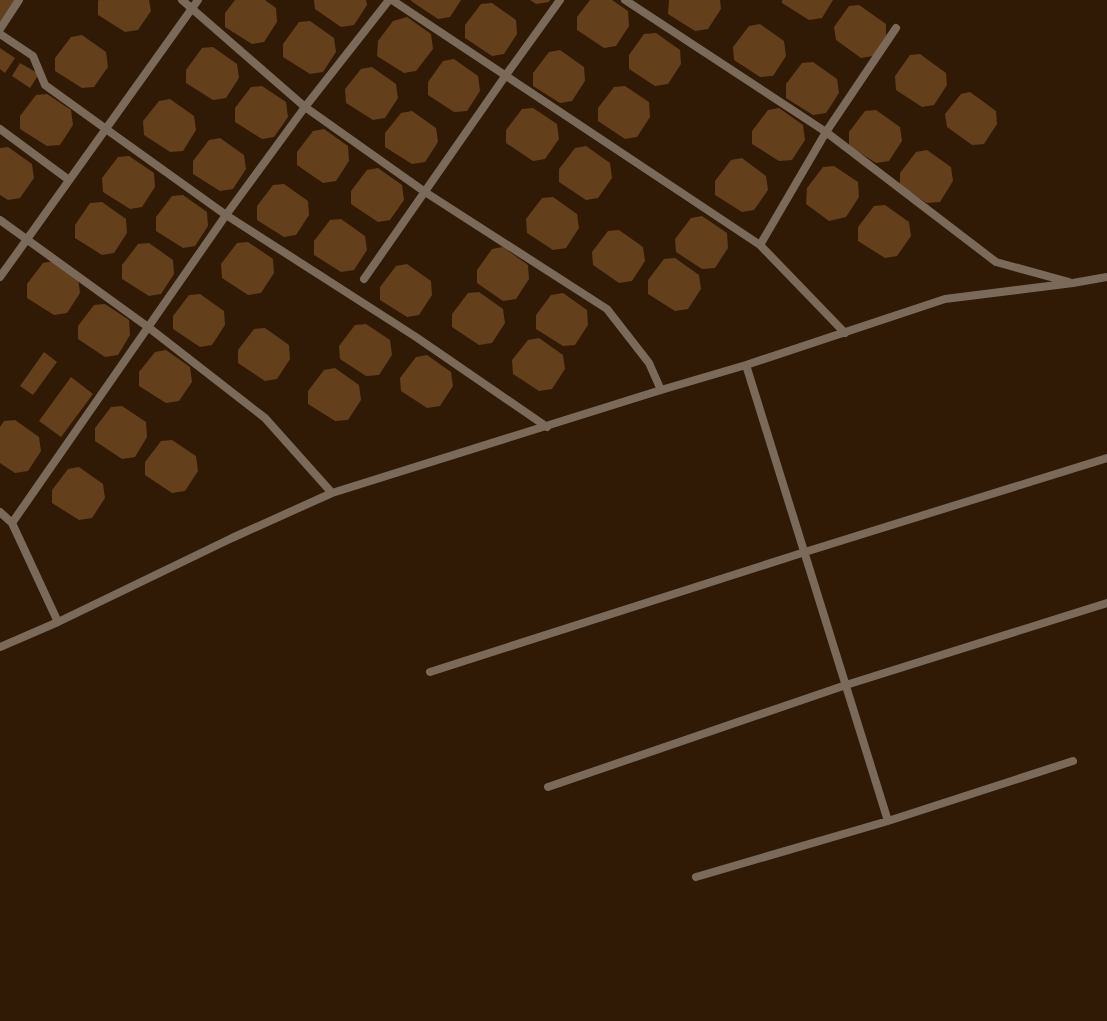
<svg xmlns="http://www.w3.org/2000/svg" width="1107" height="1021" viewBox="0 0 1107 1021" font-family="Mulish,sans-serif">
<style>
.building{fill:#643f1b}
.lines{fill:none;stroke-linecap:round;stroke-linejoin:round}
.minor{stroke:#7b695a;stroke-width:8}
</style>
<rect width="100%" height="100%" fill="#301a05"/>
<path class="building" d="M 0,0 L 15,0 L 0,22 Z
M 99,0 L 149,0 L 151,11 L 138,30 L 125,32 L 98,15 L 98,1 Z
M 235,0 L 265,0 L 276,8 L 277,22 L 264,42 L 252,44 L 225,27 L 225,13 Z
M 314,0 L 366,0 L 367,5 L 354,25 L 341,27 L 315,9 Z
M 411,0 L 461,0 L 450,17 L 438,19 L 411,1 Z
M 530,0 L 550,0 L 549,2 L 536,4 Z
M 590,0 L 612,0 L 628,11 L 629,26 L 616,46 L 604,48 L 577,30 L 577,17 Z
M 669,0 L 720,0 L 721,9 L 708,29 L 695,31 L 668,14 Z
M 782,0 L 833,0 L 822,18 L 809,20 L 782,3 Z
M 492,3 L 516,20 L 517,34 L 504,54 L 492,56 L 465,38 L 465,25 L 481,4 Z
M 859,5 L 886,24 L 886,36 L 873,56 L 861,58 L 836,40 L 834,27 L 849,6 Z
M 407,17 L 431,34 L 433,49 L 416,71 L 404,73 L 377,56 L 378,41 L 393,21 Z
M 310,21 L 334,38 L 336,52 L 323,72 L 310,74 L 283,57 L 283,44 L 299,22 Z
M 760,24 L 784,41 L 786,56 L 773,76 L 760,77 L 734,60 L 733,47 L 749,26 Z
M 656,33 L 680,50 L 681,64 L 668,84 L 655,86 L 629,69 L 629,55 L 644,34 Z
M 82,35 L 106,52 L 108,67 L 94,87 L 82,88 L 55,71 L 55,58 L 71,37 Z
M 213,47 L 237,64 L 239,78 L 226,98 L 213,100 L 186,83 L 186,70 L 202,48 Z
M 0,48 L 15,58 L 5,73 L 0,69 Z
M 560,50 L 584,67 L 585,81 L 572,101 L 560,103 L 533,86 L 533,73 L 549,52 Z
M 920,54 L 946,73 L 947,85 L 934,105 L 922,107 L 896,90 L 895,76 L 910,55 Z
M 454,59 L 478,76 L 480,91 L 467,111 L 454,112 L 428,95 L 428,82 L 443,61 Z
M 813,62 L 837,79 L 839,93 L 826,113 L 813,115 L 786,98 L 786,84 L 802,63 Z
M 20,63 L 39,74 L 30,88 L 12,76 Z
M 372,67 L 396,84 L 398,98 L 385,118 L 373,120 L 346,103 L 345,89 L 361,69 Z
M 262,86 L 286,102 L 288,117 L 274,137 L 262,139 L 235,122 L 235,108 L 251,87 Z
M 625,86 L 649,102 L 650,117 L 637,137 L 625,139 L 598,121 L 598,108 L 614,87 Z
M 970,92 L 996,111 L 997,124 L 984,144 L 972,145 L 947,127 L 945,114 L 961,94 Z
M 47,94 L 71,110 L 73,125 L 60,145 L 47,146 L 20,129 L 20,116 L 36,95 Z
M 170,99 L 194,116 L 196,130 L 183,151 L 170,152 L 144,135 L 143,121 L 159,101 Z
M 533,108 L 557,124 L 559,139 L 545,159 L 533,161 L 506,143 L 506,130 L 522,109 Z
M 779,108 L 803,125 L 805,140 L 792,160 L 779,161 L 752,144 L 752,131 L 768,110 Z
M 876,110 L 900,127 L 902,141 L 889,161 L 876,163 L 849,146 L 849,132 L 865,111 Z
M 412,111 L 436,128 L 438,142 L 425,162 L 412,164 L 385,147 L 385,133 L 401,113 Z
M 324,129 L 348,146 L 349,161 L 336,181 L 323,183 L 297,165 L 297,152 L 313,131 Z
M 220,138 L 244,155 L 246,169 L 233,189 L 220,191 L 193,174 L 193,161 L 209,140 Z
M 586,146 L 610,163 L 612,178 L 598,198 L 586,200 L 559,182 L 559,169 L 575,148 Z
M 8,147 L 32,164 L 34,178 L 20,198 L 8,200 L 0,195 L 0,148 Z
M 927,150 L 951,167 L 953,181 L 940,202 L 927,203 L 900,186 L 900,173 L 916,152 Z
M 129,156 L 154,173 L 155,187 L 142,207 L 130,209 L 103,192 L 102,178 L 118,157 Z
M 742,158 L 766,176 L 768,190 L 754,210 L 742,212 L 715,195 L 715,181 L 731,160 Z
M 834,166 L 858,182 L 859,197 L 846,217 L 829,221 L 806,204 L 807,188 L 823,167 Z
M 378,168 L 402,185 L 404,200 L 390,220 L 378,222 L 351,204 L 351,191 L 367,170 Z
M 284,184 L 308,201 L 309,215 L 296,235 L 284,237 L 257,220 L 257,206 L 273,185 Z
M 183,195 L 207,212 L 208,226 L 195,246 L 183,248 L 156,231 L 156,217 L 172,196 Z
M 553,197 L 577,214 L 579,228 L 566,248 L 553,250 L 527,233 L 526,219 L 542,198 Z
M 102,202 L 126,219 L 127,233 L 114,253 L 102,255 L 75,238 L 75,225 L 90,203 Z
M 885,205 L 909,222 L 911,236 L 897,256 L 885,258 L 858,241 L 858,227 L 874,206 Z
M 702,216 L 727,233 L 728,248 L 715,268 L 702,269 L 676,252 L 675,239 L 691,218 Z
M 341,219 L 365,236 L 367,250 L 354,270 L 341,272 L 314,255 L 314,241 L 330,220 Z
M 619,230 L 643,247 L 645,261 L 632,281 L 619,283 L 593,265 L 592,252 L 608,231 Z
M 248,242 L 273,259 L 274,273 L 261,293 L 248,295 L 222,278 L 221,264 L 237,243 Z
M 149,243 L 173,260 L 174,274 L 161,294 L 149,296 L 122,279 L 122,265 L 138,244 Z
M 503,247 L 528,265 L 529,279 L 516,299 L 503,301 L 477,283 L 477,270 L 492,249 Z
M 675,258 L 699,275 L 701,289 L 688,309 L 675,311 L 648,294 L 648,280 L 664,259 Z
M 54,261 L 78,278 L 80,293 L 67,313 L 54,315 L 27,298 L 27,284 L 43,263 Z
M 407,264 L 431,281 L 432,295 L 419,315 L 407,317 L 380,300 L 380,287 L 396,266 Z
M 479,292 L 503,309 L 505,323 L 492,343 L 479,345 L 452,327 L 452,314 L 468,293 Z
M 563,293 L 587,310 L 588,325 L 575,345 L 563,346 L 536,329 L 536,315 L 551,295 Z
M 200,294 L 224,311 L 225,325 L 212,345 L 200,347 L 173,329 L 173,316 L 189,295 Z
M 105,304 L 129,320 L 130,335 L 118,355 L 105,357 L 78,339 L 78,326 L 94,305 Z
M 366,324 L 390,340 L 392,355 L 379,375 L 366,376 L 340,359 L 339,346 L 355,325 Z
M 265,328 L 289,345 L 290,359 L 277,379 L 265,381 L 238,363 L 238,350 L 254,329 Z
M 539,338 L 563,355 L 565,369 L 552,389 L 539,391 L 513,374 L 512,360 L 528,340 Z
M 166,350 L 190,367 L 192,382 L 179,401 L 166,403 L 139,386 L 139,372 L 155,352 Z
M 44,352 L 57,362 L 33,395 L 20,386 Z
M 427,355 L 451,372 L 453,386 L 440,406 L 427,408 L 401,391 L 400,378 L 416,357 Z
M 335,368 L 359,385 L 361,400 L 348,420 L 335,421 L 308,404 L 308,391 L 324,370 Z
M 71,377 L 93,394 L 61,437 L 39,421 Z
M 122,406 L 146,422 L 147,437 L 135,457 L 122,459 L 95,441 L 95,428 L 111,407 Z
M 15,420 L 39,437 L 41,451 L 28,471 L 15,473 L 0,463 L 0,427 L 4,421 Z
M 172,440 L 196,456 L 198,471 L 185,491 L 172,493 L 145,475 L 145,462 L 161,441 Z
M 79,467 L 103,484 L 105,498 L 92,518 L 79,520 L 52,503 L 52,490 L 68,469 Z"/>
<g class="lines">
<path class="minor" d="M 182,0 L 305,107 L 425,192 L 607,309 L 649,363 L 661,390
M 392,0 L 760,245 L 845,333
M 625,0 L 826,132 L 996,262 L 1069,282
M 0,29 L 19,0
M 0,34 L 33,56 L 45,85 L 106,129 L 226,215 L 416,337 L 547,427
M 0,129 L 69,180
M 0,220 L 148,327 L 265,418 L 332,493
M 760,245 L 826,132 L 896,28
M 0,277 L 198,0
M 364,279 L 506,75 L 560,0
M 746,365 L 888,821
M 0,512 L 12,523 L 58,622
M 12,523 L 226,215 L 305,107 L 389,0
M 0,647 L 58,622 L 232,538 L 332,493 L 661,390 L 746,365 L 945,299 L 1073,283 L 1107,277
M 430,672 L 805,552 L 1107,458
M 548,787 L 846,685 L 1107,603
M 696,877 L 888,821 L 1073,761"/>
</g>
</svg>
